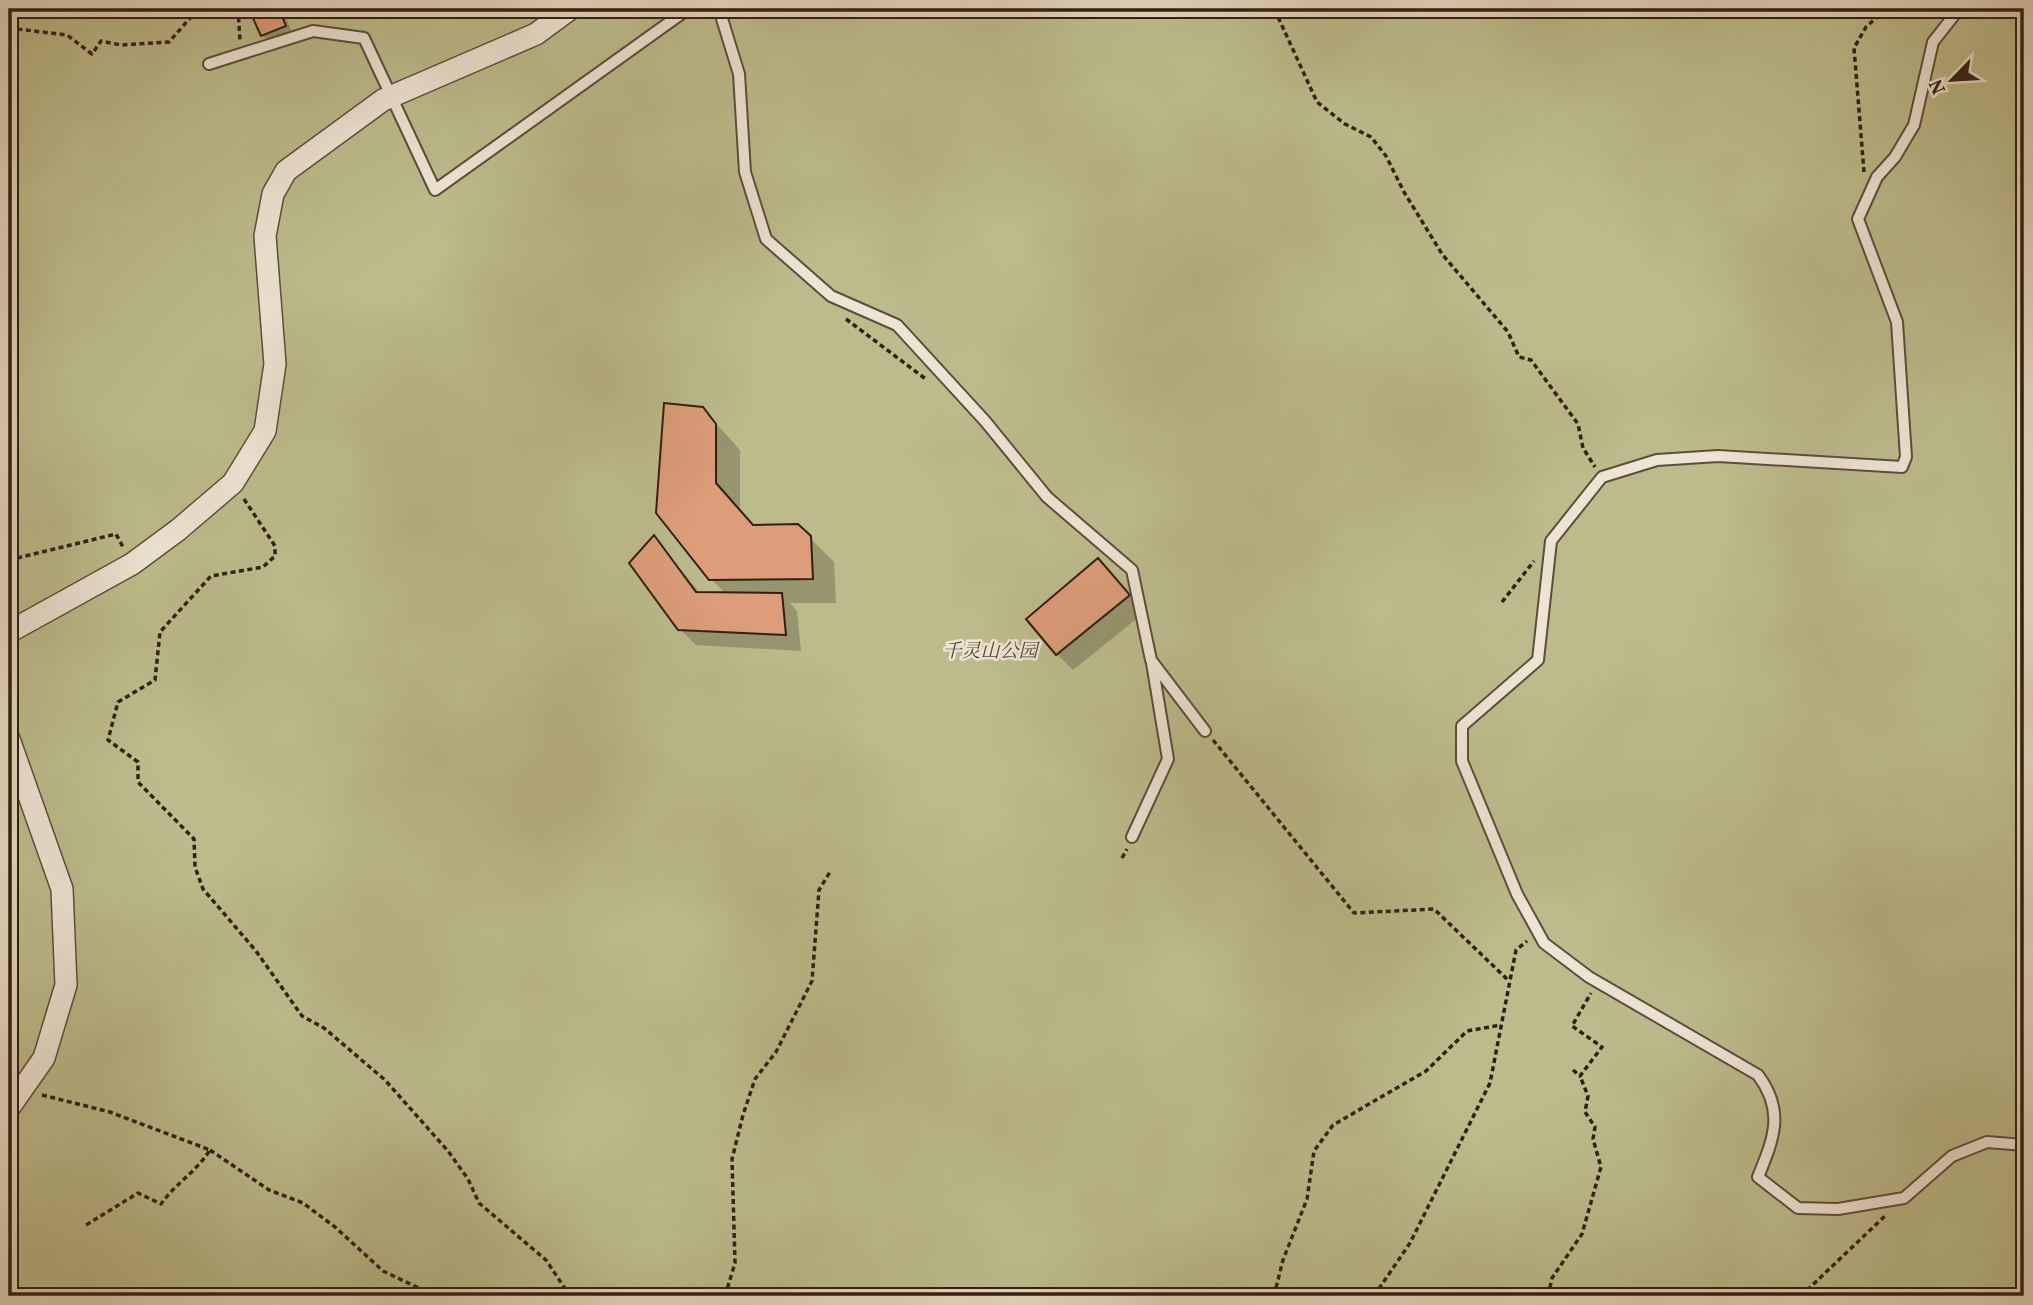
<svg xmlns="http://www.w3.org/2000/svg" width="2033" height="1305" viewBox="0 0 2033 1305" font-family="Vollkorn,'Noto Serif SC',serif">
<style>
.green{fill:#bcbb8b;stroke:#766d4f;stroke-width:2}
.shadow{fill:#0003}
.building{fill:#dd9d7a;stroke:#311f13;stroke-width:2}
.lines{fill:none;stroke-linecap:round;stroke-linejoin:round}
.lane-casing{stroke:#5e4d3d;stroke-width:14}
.street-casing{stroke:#5e4d3d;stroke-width:24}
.path{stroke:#311f13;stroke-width:3.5;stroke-dasharray:5 3.5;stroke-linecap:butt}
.lane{stroke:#ede4d3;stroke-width:10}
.street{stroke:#ede4d3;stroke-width:21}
.labels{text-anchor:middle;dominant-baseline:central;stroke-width:5;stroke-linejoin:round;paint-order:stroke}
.park-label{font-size:19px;font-style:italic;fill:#544631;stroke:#ede4d3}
</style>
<rect width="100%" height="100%" fill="#e4d6bc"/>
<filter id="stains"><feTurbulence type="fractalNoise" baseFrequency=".00286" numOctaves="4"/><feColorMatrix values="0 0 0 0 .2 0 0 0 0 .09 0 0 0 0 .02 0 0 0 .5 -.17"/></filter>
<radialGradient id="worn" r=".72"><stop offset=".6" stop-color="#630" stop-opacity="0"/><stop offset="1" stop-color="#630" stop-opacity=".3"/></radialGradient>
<path class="green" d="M 9,9 L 2024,9 L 2024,1296 L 9,1296 Z"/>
<path class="shadow" d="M 278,9 L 285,16 L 293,34 L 270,42 L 262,35 L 255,17 Z
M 702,408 L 740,450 L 740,509 L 756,527 L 797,525 L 834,562 L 836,603 L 790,603 L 797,611 L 801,651 L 696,645 L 680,629 L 654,538 L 700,593 L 726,594 L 710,578 Z
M 1098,561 L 1145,612 L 1073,670 L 1057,654 Z"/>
<path class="building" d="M 271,9 L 279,9 L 286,26 L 261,36 L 252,16 Z
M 664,403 L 703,407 L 716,424 L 716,483 L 753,525 L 798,524 L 811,536 L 813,579 L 709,580 L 656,513 Z
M 654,535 L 696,592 L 782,593 L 786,635 L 678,630 L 629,563 Z
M 1098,558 L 1130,595 L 1056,655 L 1026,619 Z"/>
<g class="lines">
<g class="lane-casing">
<path id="lane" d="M 719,9 L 739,74 L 745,172 L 766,239 L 831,296 L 897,325 L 985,421 L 1047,497 L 1132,570 L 1151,660 L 1205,731
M 1959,9 L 1933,42 L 1914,125 L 1895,157 L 1877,177 L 1858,219 L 1897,322 L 1906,457 L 1902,467 L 1718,456 L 1657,460 L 1602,477 L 1551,541 L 1538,660 L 1462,726 L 1462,761 L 1517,894 L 1544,943 L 1589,977 L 1758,1075 C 1785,1111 1774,1138 1758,1177 L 1798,1208 L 1838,1209 L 1904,1198 L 1952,1156 L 1987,1142 L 2024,1145
M 209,64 L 313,31 L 364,38 L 435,190 L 688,9
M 1132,837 L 1168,759 L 1152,663"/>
</g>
<g class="street-casing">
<path id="street" d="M 9,632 L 132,564 L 178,530 L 233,483 L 265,431 L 275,364 L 265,236 L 273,194 L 286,171 L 383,100 L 536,34 L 570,9
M 9,739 L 62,889 L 66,985 L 44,1058 L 9,1108"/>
</g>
<path class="path" d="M 238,9 L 240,41
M 1279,9 L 1278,17 L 1317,102 L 1345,124 L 1371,137 L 1386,156 L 1404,192 L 1442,254 L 1508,332 L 1519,357 L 1531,360 L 1578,424 L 1583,448 L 1595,467
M 9,28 L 67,35 L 92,54 L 101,41 L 121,45 L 169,42 L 198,9
M 1864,172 L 1854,48 L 1866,27 L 1886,9
M 846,319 L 927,380
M 244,499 L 275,546 L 275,556 L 263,567 L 211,576 L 160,632 L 155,680 L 118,702 L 108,740 L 138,762 L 138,782 L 194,839 L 195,867 L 203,889 L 256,951 L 302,1016 L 324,1028 L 385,1080 L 448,1151 L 468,1179 L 479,1203 L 546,1260 L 570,1296
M 9,560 L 116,534 L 123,547
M 1502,602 L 1534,561
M 1213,740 L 1354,913 L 1434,909 L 1509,981
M 1122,858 L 1127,849
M 1573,1070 L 1580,1076 L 1602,1047 L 1572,1026 L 1591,993
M 42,1095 L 110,1112 L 210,1150 C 195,1173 176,1183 161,1204 L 138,1193 L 86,1225
M 210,1150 L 269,1190 L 303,1203 L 335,1227 L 383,1271 L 425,1291 L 428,1296
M 725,1296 L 735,1263 L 732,1159 L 743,1115 L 755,1079 L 776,1052 L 812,981 L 819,890 L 830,872
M 1274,1296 L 1283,1260 L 1307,1199 L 1314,1151 L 1333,1125 L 1426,1071 L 1467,1031 L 1501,1025
M 1374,1296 L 1410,1243 L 1490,1083 L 1516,950 L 1527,941
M 1548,1296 L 1552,1278 L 1582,1234 L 1601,1167 L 1593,1139 L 1595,1127 L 1585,1112 L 1588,1096 L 1580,1076
M 1801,1296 L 1887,1214"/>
<use href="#lane" class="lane"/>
<use href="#street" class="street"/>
</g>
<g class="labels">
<g class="park-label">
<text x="990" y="652">千灵山公园</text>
</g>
</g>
<rect width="2033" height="1305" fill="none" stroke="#e4d6bc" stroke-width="35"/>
<rect x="10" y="10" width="2012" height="1284" fill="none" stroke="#311f13" stroke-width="3.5"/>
<rect x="18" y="18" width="1998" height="1270" fill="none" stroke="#311f13" stroke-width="2"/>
<g transform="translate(1952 80) rotate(245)" stroke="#ede4d3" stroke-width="5" paint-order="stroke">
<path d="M0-5L12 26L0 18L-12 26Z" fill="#311f13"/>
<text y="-10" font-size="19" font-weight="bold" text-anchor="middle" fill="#311f13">N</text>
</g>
<rect width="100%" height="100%" filter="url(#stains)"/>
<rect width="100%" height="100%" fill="url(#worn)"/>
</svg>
